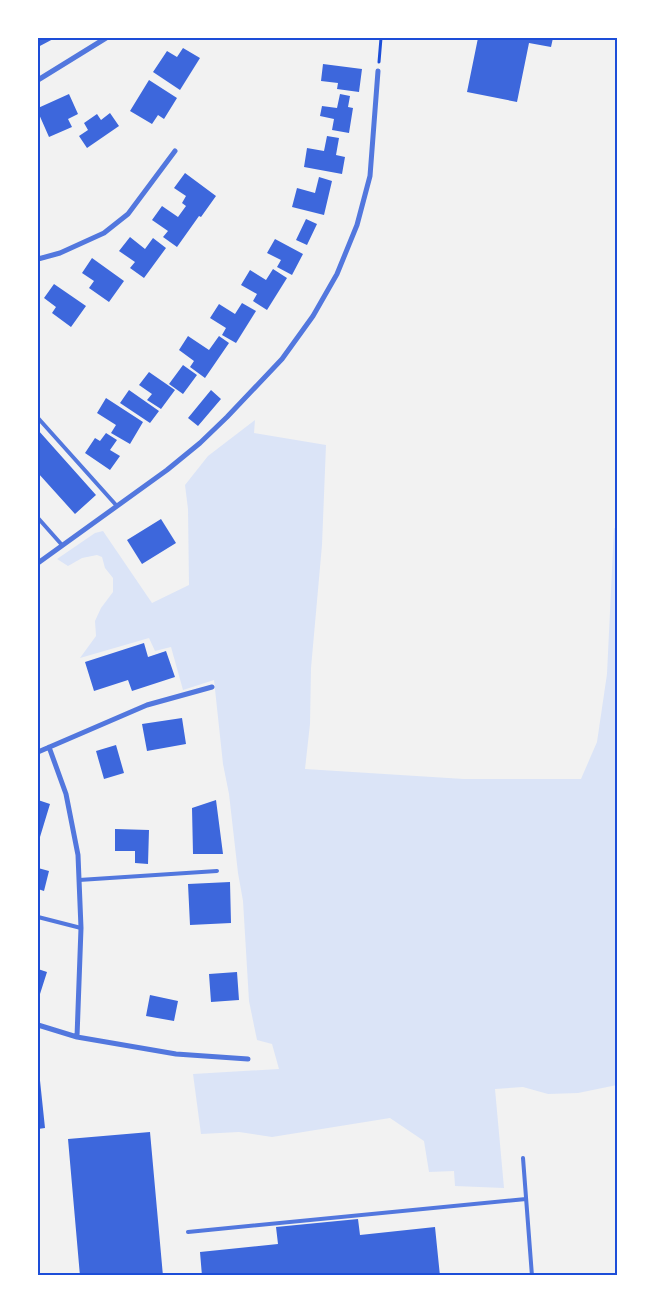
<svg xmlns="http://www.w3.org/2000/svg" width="655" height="1313" viewBox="0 0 655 1313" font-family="'Roboto Condensed',sans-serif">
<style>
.green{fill:#dbe4f7}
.building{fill:#3d67dc}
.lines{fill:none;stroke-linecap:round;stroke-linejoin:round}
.path{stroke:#1d4ed8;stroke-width:3}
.service{stroke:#5277de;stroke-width:4}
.minor{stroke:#5277de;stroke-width:5}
.neatline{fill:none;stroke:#1d4ed8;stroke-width:2}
</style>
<rect width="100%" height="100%" fill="#f2f2f2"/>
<path class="green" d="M 255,420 L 254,433 L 326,445 L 322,545 L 311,668 L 310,724 L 305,769 L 464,779 L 581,779 L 597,742 L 607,674 L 614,528 L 617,529 L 617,1085 L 578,1093 L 548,1094 L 523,1087 L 495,1089 L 504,1188 L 455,1186 L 454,1171 L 429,1172 L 424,1141 L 390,1118 L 272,1137 L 239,1132 L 201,1134 L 193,1074 L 279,1069 L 272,1044 L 257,1040 L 249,1001 L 243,901 L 238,873 L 229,794 L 223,764 L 214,680 L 183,690 L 171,647 L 155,651 L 149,638 L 80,658 L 96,636 L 95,621 L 101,608 L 113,592 L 113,578 L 105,568 L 102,557 L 97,555 L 82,558 L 68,566 L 57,559 L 95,533 L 103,531 L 152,603 L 189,585 L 188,509 L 185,485 L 208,456 Z"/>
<path class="building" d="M 38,38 L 55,38 L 38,47 Z
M 478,38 L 553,38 L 551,47 L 529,43 L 517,102 L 467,92 Z
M 183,48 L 200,58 L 180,90 L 153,72 L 167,51 L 177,57 Z
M 323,64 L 362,69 L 359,92 L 337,89 L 338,83 L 321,81 Z
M 149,80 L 177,98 L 164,119 L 158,115 L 152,124 L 130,111 Z
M 69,94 L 78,114 L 68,119 L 72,127 L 49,137 L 38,112 L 38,108 Z
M 340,94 L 350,96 L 348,107 L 353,108 L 349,133 L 332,130 L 334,119 L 320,116 L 322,106 L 337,108 Z
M 110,113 L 119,126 L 87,148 L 79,136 L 88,130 L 84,123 L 97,114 L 101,120 Z
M 327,136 L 339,138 L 336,155 L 345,157 L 342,174 L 304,167 L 307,148 L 324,151 Z
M 185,173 L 216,196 L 201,217 L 199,216 L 177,247 L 163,237 L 168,231 L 152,220 L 162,206 L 178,217 L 186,206 L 182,203 L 186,196 L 174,188 Z
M 319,177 L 332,181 L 324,215 L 292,207 L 297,188 L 315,193 Z
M 306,219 L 317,224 L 307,245 L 296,240 Z
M 130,237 L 145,249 L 153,238 L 166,248 L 144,278 L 130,268 L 135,262 L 119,251 Z
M 275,239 L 303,254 L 292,275 L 277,267 L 281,260 L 267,253 Z
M 92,258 L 124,281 L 109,302 L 89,288 L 94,281 L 82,273 Z
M 273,269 L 287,278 L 267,310 L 253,301 L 257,294 L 241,285 L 250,270 L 266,280 Z
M 54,284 L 86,306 L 71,327 L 52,313 L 56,307 L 44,298 Z
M 242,303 L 256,311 L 236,343 L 222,335 L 226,328 L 210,318 L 219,304 L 235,314 Z
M 188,336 L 209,350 L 219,336 L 229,343 L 205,378 L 190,367 L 194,361 L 179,350 Z
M 183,365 L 197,375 L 183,394 L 169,384 Z
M 149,372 L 175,390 L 161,409 L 147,400 L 152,394 L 139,385 Z
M 129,390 L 159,411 L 150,423 L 120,403 Z
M 211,390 L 221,399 L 198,426 L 188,418 Z
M 106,398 L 143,422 L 130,444 L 111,433 L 116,425 L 97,413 Z
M 38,430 L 96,495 L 75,514 L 38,473 Z
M 106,433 L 117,440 L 110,450 L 120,456 L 110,470 L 85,453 L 95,438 L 100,441 Z
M 161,519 L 176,543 L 142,564 L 127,540 Z
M 144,643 L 148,657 L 166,651 L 175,677 L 132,691 L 128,680 L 94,691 L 85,662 Z
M 182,718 L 186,744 L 147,751 L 142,724 Z
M 116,745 L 124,773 L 104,779 L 96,751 Z
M 38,800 L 50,804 L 40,837 L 38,836 Z
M 216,800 L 223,854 L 193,854 L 192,808 Z
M 115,829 L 149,830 L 148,864 L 135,863 L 135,851 L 115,851 Z
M 38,868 L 49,871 L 44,891 L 38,889 Z
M 230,882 L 231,923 L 190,925 L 188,884 Z
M 38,969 L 47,972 L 40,994 L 38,993 Z
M 237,972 L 239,1000 L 211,1002 L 209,974 Z
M 150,995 L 178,1001 L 174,1021 L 146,1016 Z
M 38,1071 L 39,1071 L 45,1128 L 38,1129 Z
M 150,1132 L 163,1276 L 80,1276 L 68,1139 Z
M 358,1219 L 360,1235 L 435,1227 L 440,1276 L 202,1276 L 200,1252 L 278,1244 L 276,1227 Z"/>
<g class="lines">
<path class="path" d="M 379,62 L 381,38"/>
<path class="service" d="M 38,418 L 116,505
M 38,518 L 62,545
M 79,880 L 217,871
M 38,917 L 81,928
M 523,1158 L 532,1276
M 188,1232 L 526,1199"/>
<path class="minor" d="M 38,80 L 106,38
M 38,259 L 60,253 L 104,233 L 128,214 L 175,151
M 38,563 L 167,470 L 200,443 L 227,417 L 282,359 L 313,316 L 337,274 L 357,225 L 370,176 L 378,71
M 49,747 L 66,794 L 78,855 L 81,928 L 77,1037
M 38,752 L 147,705 L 212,687
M 38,1025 L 77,1037 L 176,1054 L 248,1059"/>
</g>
<rect width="655" height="1313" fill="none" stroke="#ffffff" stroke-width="78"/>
<rect x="39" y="39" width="577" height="1235" class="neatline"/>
</svg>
